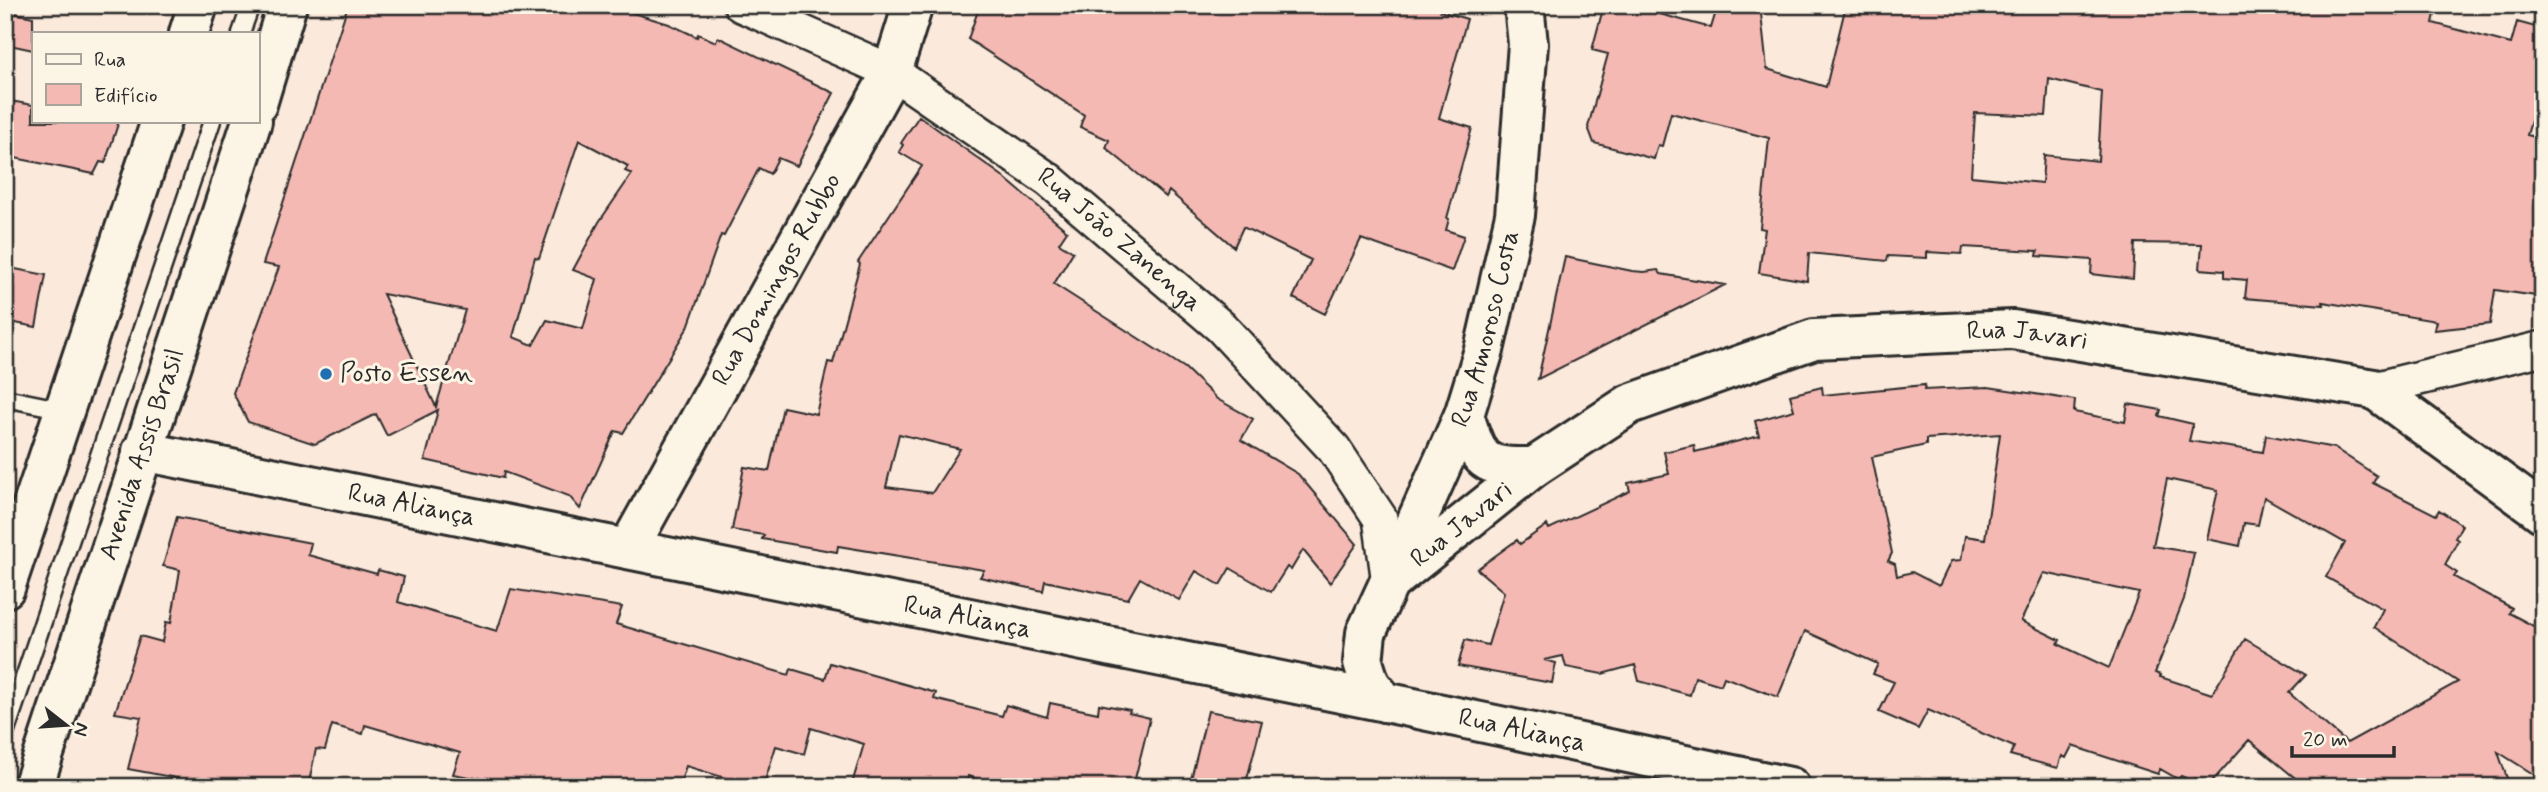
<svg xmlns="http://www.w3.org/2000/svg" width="2548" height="792" viewBox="0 0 2548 792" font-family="Mynerve,sans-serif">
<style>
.building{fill:#f5b9b4;stroke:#2b2b2b;stroke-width:2;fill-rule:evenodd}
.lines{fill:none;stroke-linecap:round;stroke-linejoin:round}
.service-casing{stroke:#2b2b2b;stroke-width:21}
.minor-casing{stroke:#2b2b2b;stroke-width:38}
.tertiary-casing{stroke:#2b2b2b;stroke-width:44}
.secondary-casing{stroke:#2b2b2b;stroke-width:44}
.service{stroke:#fcf5e5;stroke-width:16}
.minor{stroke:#fcf5e5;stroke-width:33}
.tertiary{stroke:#fcf5e5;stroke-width:38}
.secondary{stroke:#fcf5e5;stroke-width:38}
.poi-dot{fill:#1f6fb2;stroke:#fcf5e5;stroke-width:2.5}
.labels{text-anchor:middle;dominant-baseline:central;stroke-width:6;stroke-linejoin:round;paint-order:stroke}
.street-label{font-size:26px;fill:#2b2b2b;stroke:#fcf5e5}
.poi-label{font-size:26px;fill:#2b2b2b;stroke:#fcf5e5;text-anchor:start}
</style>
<rect width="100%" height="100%" fill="#fbe9db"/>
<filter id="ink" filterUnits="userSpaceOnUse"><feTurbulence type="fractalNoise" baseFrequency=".0143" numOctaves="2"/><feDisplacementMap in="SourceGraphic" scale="14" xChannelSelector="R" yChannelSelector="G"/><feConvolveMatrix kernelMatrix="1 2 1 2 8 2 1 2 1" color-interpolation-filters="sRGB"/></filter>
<g filter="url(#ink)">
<path class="building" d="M 348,5 L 607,5 L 669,24 L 697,37 L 698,34 L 716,42 L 718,37 L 834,93 L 797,166 L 778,158 L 770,174 L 759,168 L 724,236 L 721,235 L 688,327 L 623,433 L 615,431 L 580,509 L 569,496 L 504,472 L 503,478 L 425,460 L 438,410 L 387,436 L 376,414 L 315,444 L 248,422 L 233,393 L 279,267 L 263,264 ZM 579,140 L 628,166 L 625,171 L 632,174 L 599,222 L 573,270 L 597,279 L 583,329 L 547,320 L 533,345 L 513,337 L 535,257 L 539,258 ZM 383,294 L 465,310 L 436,407 Z
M 980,5 L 1442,5 L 1440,11 L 1467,19 L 1439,118 L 1472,128 L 1447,218 L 1449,219 L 1446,230 L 1464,236 L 1452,271 L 1361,239 L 1325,314 L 1293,298 L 1311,260 L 1243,227 L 1234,247 L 1169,191 L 1166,197 L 1106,148 L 1109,140 L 1080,127 L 1084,115 L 968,39 Z
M 1604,5 L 1627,5 L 1711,28 L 1718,5 L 1760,5 L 1767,69 L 1826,87 L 1846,5 L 2437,5 L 2433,23 L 2511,44 L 2517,22 L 2543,29 L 2543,80 L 2527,135 L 2543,139 L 2543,297 L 2495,290 L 2490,324 L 2434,330 L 2436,321 L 2323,302 L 2324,305 L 2245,298 L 2247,280 L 2224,278 L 2224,271 L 2200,269 L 2202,244 L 2135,243 L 2133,279 L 2091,274 L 2092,260 L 2037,256 L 2038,251 L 1963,247 L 1962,254 L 1927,252 L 1927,258 L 1888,256 L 1887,261 L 1809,253 L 1807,281 L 1759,273 L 1765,229 L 1760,228 L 1769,138 L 1671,113 L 1662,146 L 1658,145 L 1654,159 L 1594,143 L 1588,127 L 1608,54 L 1592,50 ZM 2049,79 L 2102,92 L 2098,161 L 2044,155 L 2042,183 L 1971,176 L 1975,113 L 2046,116 Z
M 5,11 L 33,17 L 33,50 L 5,44 Z
M 5,100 L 33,105 L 33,121 L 119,121 L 105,163 L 100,162 L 94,174 L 5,156 Z
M 919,116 L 1001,175 L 1067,231 L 1059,243 L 1073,252 L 1054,284 L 1185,368 L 1217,399 L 1253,419 L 1241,440 L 1298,474 L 1357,544 L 1330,583 L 1303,550 L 1291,570 L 1287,567 L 1271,592 L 1230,568 L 1220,585 L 1196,571 L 1179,600 L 1140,578 L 1128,599 L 1045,581 L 1043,591 L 980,577 L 984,570 L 838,546 L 837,552 L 762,539 L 764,535 L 732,530 L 744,467 L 769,471 L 783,407 L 816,414 L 828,362 L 833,363 L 860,264 L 858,262 L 922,166 L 899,152 L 903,145 L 901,143 ZM 899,434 L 960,449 L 932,493 L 886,487 Z
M 1565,257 L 1632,271 L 1644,272 L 1658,270 L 1661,274 L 1725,285 L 1538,379 Z
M 5,267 L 46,275 L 36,327 L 5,321 Z
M 1925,385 L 1924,390 L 1988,387 L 2075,400 L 2074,412 L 2125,422 L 2128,404 L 2161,410 L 2159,416 L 2193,424 L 2189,441 L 2263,452 L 2266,435 L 2334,448 L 2377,476 L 2373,483 L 2436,515 L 2439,510 L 2462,525 L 2455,538 L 2458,540 L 2445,565 L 2457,573 L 2454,577 L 2512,608 L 2509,613 L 2543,631 L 2543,780 L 2498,752 L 2510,787 L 2306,787 L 2249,740 L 2209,785 L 2194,778 L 2192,781 L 2181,776 L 2178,779 L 2160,769 L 2158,774 L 2072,746 L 2066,758 L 2062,756 L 2058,768 L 2010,755 L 2014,747 L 1928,710 L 1918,729 L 1879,712 L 1894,682 L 1873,674 L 1878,664 L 1805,631 L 1778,697 L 1724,677 L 1721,685 L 1695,677 L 1690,695 L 1639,681 L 1635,665 L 1602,674 L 1566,667 L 1563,656 L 1544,660 L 1556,663 L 1552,683 L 1458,666 L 1465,640 L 1488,645 L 1504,592 L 1477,569 L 1517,540 L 1520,544 L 1547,525 L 1549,529 L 1630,491 L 1628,483 L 1669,474 L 1664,452 L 1694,445 L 1695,452 L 1759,436 L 1755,421 L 1794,410 L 1790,395 L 1822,387 L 1823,395 ZM 2000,434 L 1985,539 L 1965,536 L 1961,560 L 1951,561 L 1939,586 L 1912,572 L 1897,576 L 1895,564 L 1888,561 L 1892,553 L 1872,457 L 1926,445 L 1926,439 ZM 2167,479 L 2218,490 L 2207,539 L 2240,546 L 2244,523 L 2258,525 L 2264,497 L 2345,543 L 2326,577 L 2383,609 L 2374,627 L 2458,682 L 2347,743 L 2289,693 L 2306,675 L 2245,639 L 2212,694 L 2160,677 L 2161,675 L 2155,673 L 2184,599 L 2194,553 L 2153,546 ZM 2044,573 L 2139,593 L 2109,668 L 2058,644 L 2060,640 L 2021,621 Z
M 177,517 L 311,543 L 308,555 L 377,574 L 378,570 L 404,577 L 398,602 L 497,631 L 511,589 L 622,607 L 616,624 L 789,675 L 791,669 L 825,679 L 830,663 L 936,693 L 934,699 L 1002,716 L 1006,705 L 1047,717 L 1050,703 L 1098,713 L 1099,704 L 1130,710 L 1129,713 L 1150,718 L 1133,787 L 1006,787 L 968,776 L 966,787 L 851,787 L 864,744 L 811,728 L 804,754 L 776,746 L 763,787 L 755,787 L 686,766 L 679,787 L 523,787 L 453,774 L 460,753 L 365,725 L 363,734 L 332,725 L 325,750 L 316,749 L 308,787 L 225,787 L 128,769 L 141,717 L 115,713 L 140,636 L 162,642 L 166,622 L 171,623 L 180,570 L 163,566 Z
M 1208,711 L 1262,721 L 1245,787 L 1189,787 Z"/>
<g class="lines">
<g class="service-casing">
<path id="service" d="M 241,33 L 251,5
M 5,398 L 64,410
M 5,734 L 212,121"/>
</g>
<g class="minor-casing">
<g id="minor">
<path id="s1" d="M 741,5 L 892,72 L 1049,180 L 1221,327 L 1334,449 L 1380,518 L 1389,583"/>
<path d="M 2374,389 L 2543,348"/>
</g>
</g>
<g class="tertiary-casing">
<g id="tertiary">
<path id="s2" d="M 628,549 L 892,72 L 913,5"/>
<path id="s3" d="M 1389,583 L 1464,415 L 1484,350 L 1515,215 L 1528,44 L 1524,5"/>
<path id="s4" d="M 1385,702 L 1790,787"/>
</g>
</g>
<g class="secondary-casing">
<g id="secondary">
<path d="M 189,33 L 198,5"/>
<path d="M 257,104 L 287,5"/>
<path d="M 1464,415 C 1479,463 1482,468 1534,467"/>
<path id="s5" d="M 142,451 L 1385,702"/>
<path d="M 5,588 L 161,121"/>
<path id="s6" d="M 1385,702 L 1370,684 L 1363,662 L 1366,633 L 1389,583 L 1534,467 L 1630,404 L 1814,339 L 2013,330 L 2374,389 L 2543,513"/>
<path id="s7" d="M 33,787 L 252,121"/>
</g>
</g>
<use href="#service" class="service"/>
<use href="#minor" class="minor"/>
<use href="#tertiary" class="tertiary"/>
<use href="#secondary" class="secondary"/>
</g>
</g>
<circle class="poi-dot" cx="326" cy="374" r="7"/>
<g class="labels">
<g class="street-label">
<text stroke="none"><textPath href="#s1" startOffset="448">Rua João Zanenga</textPath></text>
<text stroke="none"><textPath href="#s2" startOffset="308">Rua Domingos Rubbo</textPath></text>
<text stroke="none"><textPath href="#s3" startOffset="273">Rua Amoroso Costa</textPath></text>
<text stroke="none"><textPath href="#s6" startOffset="840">Rua Javari</textPath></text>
<text stroke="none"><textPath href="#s7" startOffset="350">Avenida Assis Brasil</textPath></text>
<text stroke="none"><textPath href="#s5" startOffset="275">Rua Aliança</textPath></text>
<text stroke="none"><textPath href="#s6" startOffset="224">Rua Javari</textPath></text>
<text stroke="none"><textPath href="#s5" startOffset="842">Rua Aliança</textPath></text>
<text stroke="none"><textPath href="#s4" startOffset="140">Rua Aliança</textPath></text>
</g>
<g class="poi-label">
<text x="340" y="374">Posto Essen</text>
</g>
</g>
<rect width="2548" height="792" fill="none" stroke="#fcf5e5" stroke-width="28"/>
<rect x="14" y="14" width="2520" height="764" fill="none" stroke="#2b2b2b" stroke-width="2.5" filter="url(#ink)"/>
<rect x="32" y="32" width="228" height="91" fill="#fcf5e5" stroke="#a8a49b" stroke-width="2"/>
<rect x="46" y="54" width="35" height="10" fill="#fcf5e5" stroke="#a8a49b" stroke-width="2"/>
<text x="94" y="66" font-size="21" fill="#2b2b2b">Rua</text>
<rect x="46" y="84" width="35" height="21" fill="#f5b9b4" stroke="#a8a49b" stroke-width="2"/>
<text x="94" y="102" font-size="21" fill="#2b2b2b">Edifício</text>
<g transform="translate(66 725) rotate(107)" stroke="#fcf5e5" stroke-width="5" paint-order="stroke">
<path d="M0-5L12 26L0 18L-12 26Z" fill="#2b2b2b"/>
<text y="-10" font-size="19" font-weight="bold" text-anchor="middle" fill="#2b2b2b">N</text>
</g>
<path d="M2292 746v10h102v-10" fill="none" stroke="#2b2b2b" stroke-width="3.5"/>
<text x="2303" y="746" font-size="21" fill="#2b2b2b" stroke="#fcf5e5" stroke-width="5" paint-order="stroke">20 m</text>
</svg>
